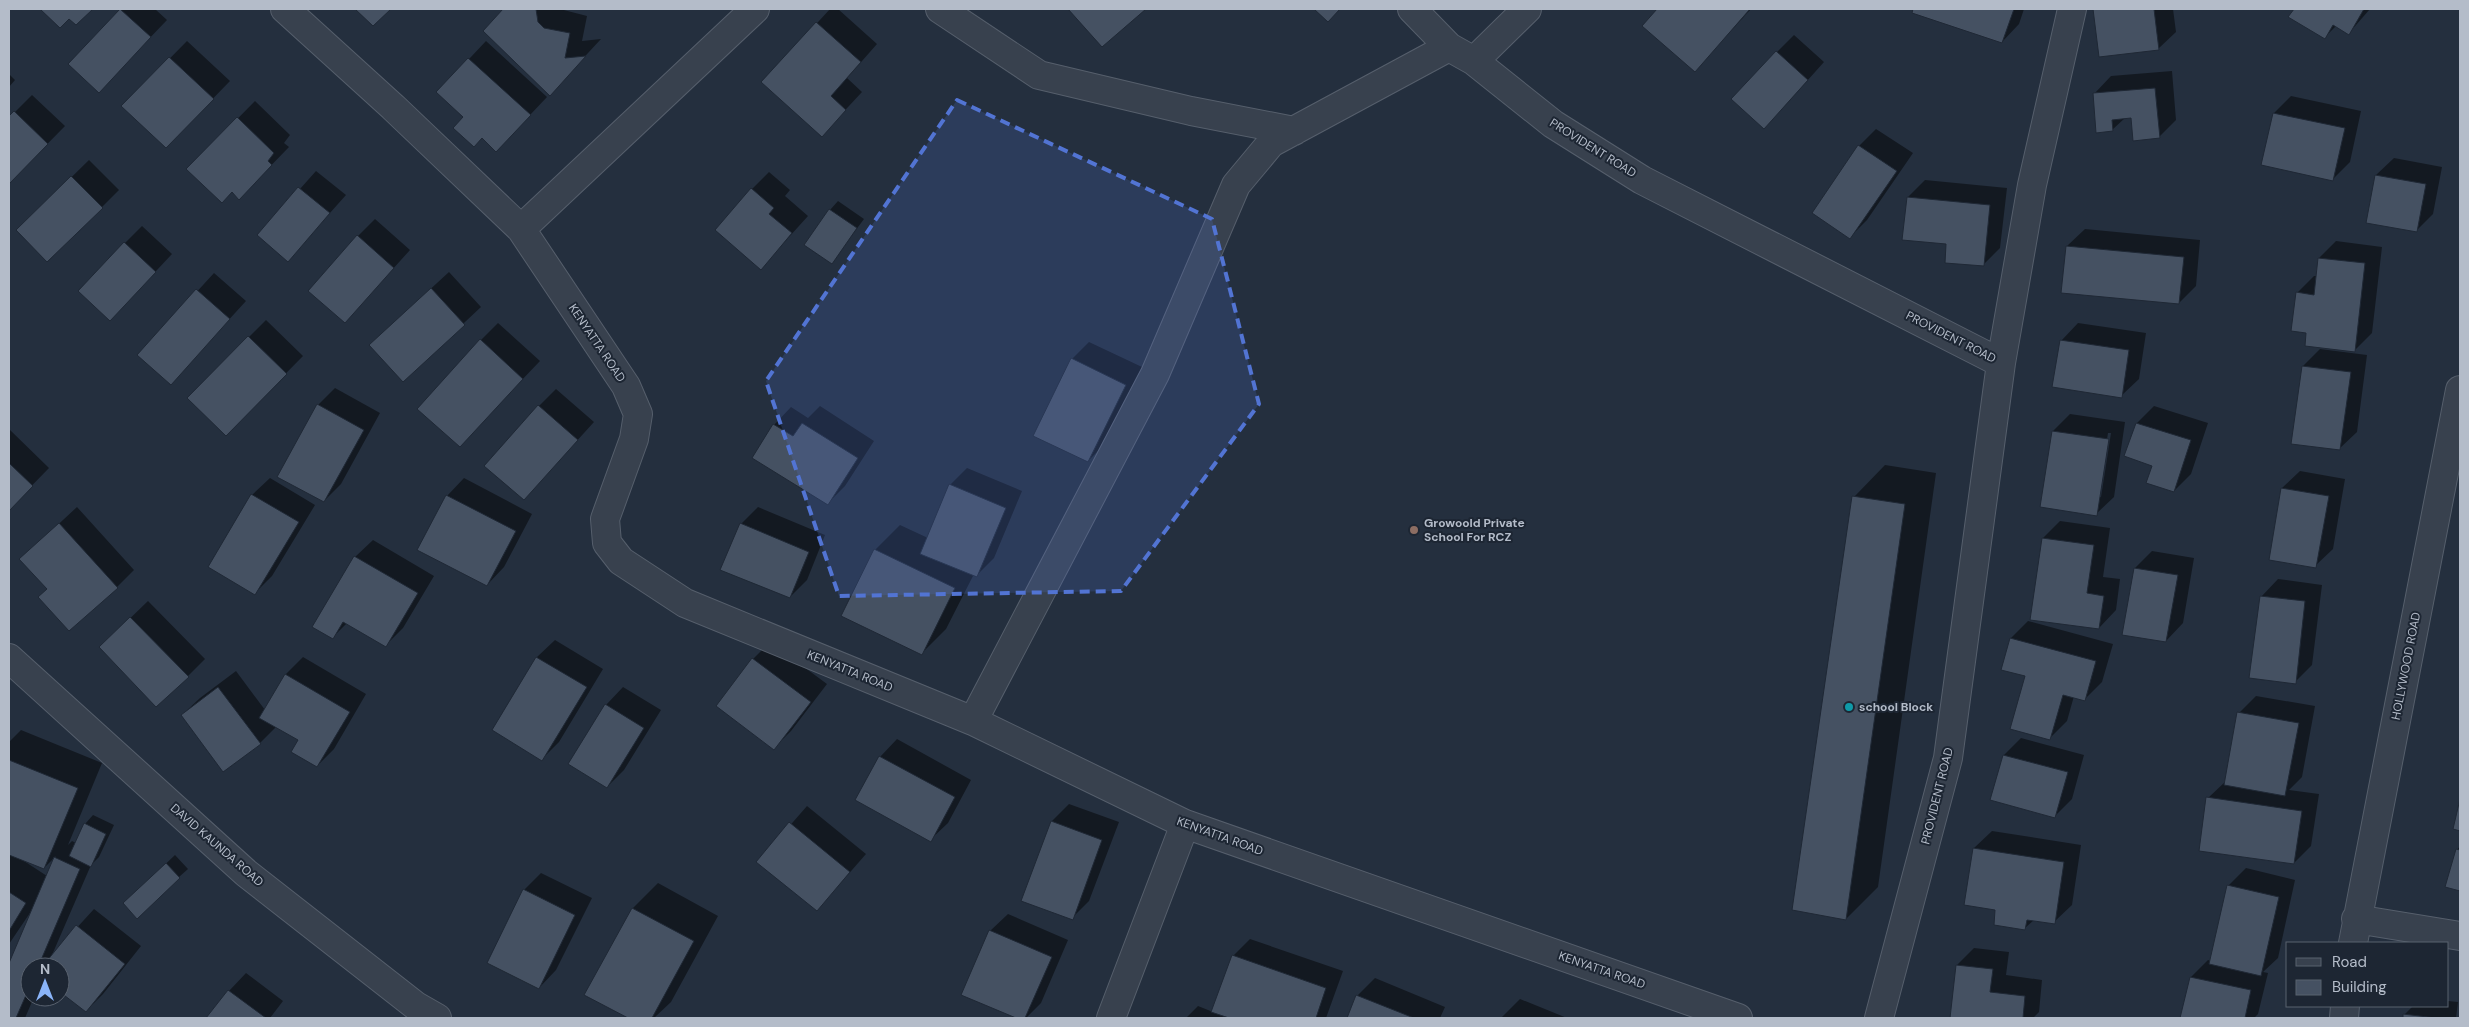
<svg xmlns="http://www.w3.org/2000/svg" width="2469" height="1027" viewBox="0 0 2469 1027" font-family="'DM Sans',sans-serif">
<style>
.shadow{fill:#0007;fill-rule:evenodd}
.building{fill:#455162;stroke:#1f2835}
.lines{fill:none;stroke-linecap:round;stroke-linejoin:round}
.minor-casing{stroke:#565f6c;stroke-width:30}
.minor{stroke:#38414e;stroke-width:28}
.marked{fill:#5274d3;fill-opacity:0.2;stroke:#5274d3;stroke-width:4;stroke-dasharray:10 6;stroke-linejoin:round}
.education-dot{fill:#8d6e63;stroke:#1d2633;stroke-width:2}
.culture-dot{fill:#0f9aa8;stroke:#1d2633;stroke-width:2}
.labels{text-anchor:middle;dominant-baseline:central;stroke-width:4;stroke-linejoin:round;paint-order:stroke}
.street-label{font-size:12px;fill:#b4bcc9;stroke:#1d2633}
.poi-label{font-size:12px;font-weight:bold;fill:#b4bcc9;stroke:#1d2633;text-anchor:start}
</style>
<rect width="100%" height="100%" fill="#242f3e"/>
<path class="shadow" d="M 121,9 L 155,9 L 167,20 L 99,91 L 70,64 Z
M 505,9 L 560,9 L 587,16 L 582,41 L 601,39 L 550,94 L 484,31 Z
M 830,9 L 838,9 L 877,44 L 847,78 L 862,92 L 822,135 L 763,82 Z
M 1070,9 L 1144,9 L 1103,45 Z
M 1658,9 L 1751,9 L 1695,70 L 1643,26 Z
M 1914,9 L 2024,9 L 2019,24 L 2002,42 L 1913,12 Z
M 2094,9 L 2173,9 L 2176,32 L 2158,49 L 2100,56 Z
M 2295,9 L 2370,9 L 2349,33 L 2336,26 L 2325,37 L 2290,17 Z
M 1794,35 L 1824,62 L 1781,110 L 1777,52 Z
M 187,41 L 230,81 L 166,147 L 123,106 Z
M 486,41 L 547,97 L 513,133 L 465,117 L 438,92 Z
M 2172,71 L 2176,120 L 2159,137 L 2132,117 L 2125,118 L 2112,130 L 2094,94 L 2111,76 Z
M 9,74 L 15,80 L 9,87 Z
M 32,95 L 65,126 L 9,183 L 9,118 Z
M 2291,96 L 2361,111 L 2350,162 L 2333,179 L 2274,113 Z
M 255,101 L 290,135 L 284,143 L 289,147 L 256,181 L 233,191 L 188,169 Z
M 1876,129 L 1913,153 L 1867,220 L 1850,237 L 1859,146 Z
M 2394,158 L 2442,167 L 2433,214 L 2416,231 L 2376,175 Z
M 89,160 L 119,190 L 102,207 L 35,213 Z
M 316,171 L 346,195 L 288,260 L 259,235 Z
M 769,172 L 790,190 L 785,196 L 808,216 L 761,268 L 752,189 Z
M 1925,180 L 2007,188 L 2000,248 L 1983,265 L 1948,243 L 1908,197 Z
M 838,201 L 864,219 L 832,262 L 830,210 Z
M 375,219 L 410,250 L 345,322 L 358,236 Z
M 142,226 L 172,254 L 127,302 L 125,243 Z
M 2085,229 L 2200,240 L 2196,286 L 2179,303 L 2067,246 Z
M 2336,241 L 2382,247 L 2372,333 L 2355,350 L 2297,293 L 2314,276 L 2317,276 L 2319,258 Z
M 449,272 L 481,307 L 403,380 L 388,328 Z
M 214,273 L 246,301 L 171,383 L 139,355 Z
M 266,320 L 303,356 L 226,434 L 188,398 Z
M 498,323 L 540,361 L 460,445 L 481,340 Z
M 2078,323 L 2146,333 L 2139,379 L 2121,396 L 2061,341 Z
M 1089,342 L 1142,367 L 1105,444 L 1088,461 L 1072,359 Z
M 2320,349 L 2367,355 L 2357,432 L 2339,449 L 2303,366 Z
M 335,388 L 380,413 L 341,484 L 324,501 L 318,405 Z
M 556,389 L 594,422 L 524,499 L 539,406 Z
M 820,406 L 874,441 L 845,486 L 828,503 L 774,425 L 791,407 L 808,418 Z
M 2154,406 L 2208,423 L 2191,474 L 2174,491 L 2153,465 L 2137,423 Z
M 2070,414 L 2125,422 L 2114,497 L 2096,514 L 2053,431 ZM 2108,433 L 2111,433 L 2101,497 L 2098,497 Z
M 9,429 L 49,468 L 9,509 Z
M 1885,465 L 1936,473 L 1878,887 L 1846,919 L 1854,497 Z
M 967,468 L 1022,491 L 994,558 L 977,575 L 974,574 L 946,629 L 921,654 L 842,616 L 875,550 L 900,525 L 928,538 L 950,485 Z
M 2300,471 L 2345,479 L 2333,549 L 2315,566 L 2271,559 L 2282,488 Z
M 270,478 L 315,505 L 272,576 L 255,593 L 252,495 Z
M 464,478 L 532,514 L 504,567 L 487,585 L 447,496 Z
M 77,507 L 134,570 L 117,587 L 48,589 L 21,559 Z
M 758,507 L 825,535 L 807,580 L 790,597 L 741,524 Z
M 2060,521 L 2110,528 L 2103,577 L 2120,579 L 2116,610 L 2099,628 L 2043,538 Z
M 373,540 L 434,576 L 403,628 L 386,645 L 347,623 L 333,637 L 355,557 Z
M 2152,551 L 2194,558 L 2183,623 L 2166,641 L 2135,568 Z
M 2278,579 L 2322,585 L 2312,665 L 2295,682 L 2261,597 Z
M 148,601 L 205,659 L 188,676 L 118,630 Z
M 2028,621 L 2113,644 L 2102,682 L 2085,699 L 2074,696 L 2067,721 L 2050,738 L 2026,675 L 2002,669 L 2011,638 Z
M 555,640 L 603,669 L 559,742 L 542,759 L 493,730 L 537,657 Z
M 770,642 L 827,684 L 791,731 L 774,748 L 717,705 L 753,659 Z
M 303,657 L 366,694 L 334,749 L 317,766 L 299,740 L 276,727 L 260,743 L 182,715 L 200,698 L 236,671 L 265,710 L 286,674 Z
M 623,687 L 661,710 L 624,770 L 607,787 L 606,705 Z
M 2256,696 L 2315,706 L 2302,777 L 2289,790 L 2319,794 L 2311,846 L 2294,863 L 2208,798 L 2226,781 L 2239,713 Z
M 21,730 L 102,763 L 68,845 L 72,841 L 76,843 L 85,824 L 93,815 L 114,825 L 99,857 L 91,865 L 52,955 L 94,909 L 141,946 L 103,994 L 86,1011 L 60,990 L 60,967 L 30,967 L 30,997 L 34,997 L 25,1018 L 9,1018 L 9,966 L 34,907 L 9,944 L 9,742 ZM 56,856 L 47,876 L 24,861 L 44,868 Z
M 2021,738 L 2084,755 L 2072,799 L 2055,816 L 2004,755 Z
M 897,739 L 971,780 L 948,823 L 930,840 L 856,799 L 880,757 Z
M 1069,804 L 1119,822 L 1089,901 L 1072,918 L 1023,900 L 1052,821 Z
M 807,806 L 866,854 L 817,910 L 758,862 Z
M 1992,831 L 2081,845 L 2072,905 L 2054,922 L 2034,920 L 2025,928 L 1997,909 L 1974,848 Z
M 2460,846 L 2460,890 L 2447,886 L 2457,850 Z
M 175,855 L 188,869 L 179,877 L 133,895 Z
M 2246,868 L 2295,880 L 2278,958 L 2263,972 L 2268,973 L 2258,1014 L 2254,1018 L 2182,1018 L 2191,977 L 2208,960 L 2211,961 L 2228,886 Z
M 541,873 L 592,898 L 556,970 L 539,988 L 524,890 Z
M 658,883 L 718,916 L 671,1002 L 654,1018 L 630,1018 L 586,994 L 633,908 Z
M 1008,914 L 1068,940 L 1041,1003 L 1026,1018 L 1019,1018 L 963,994 L 990,931 Z
M 1250,939 L 1343,971 L 1326,1018 L 1186,1018 L 1198,1006 L 1213,1012 L 1233,956 Z
M 1974,948 L 2009,952 L 2006,975 L 2042,980 L 2039,1012 L 2033,1018 L 1951,1018 L 1957,965 Z
M 246,973 L 283,1001 L 270,1018 L 208,1018 L 229,991 Z
M 1375,978 L 1445,1007 L 1440,1018 L 1348,1018 L 1358,995 Z
M 1520,999 L 1567,1018 L 1501,1018 Z
M 2448,1001 L 2458,1002 L 2456,1018 L 2404,1018 L 2405,1014 L 2413,1006 L 2448,1006 Z"/>
<path class="building" d="M 40,9 L 93,9 L 76,25 L 69,19 L 60,28 Z
M 120,9 L 151,37 L 99,93 L 68,64 Z
M 355,9 L 391,9 L 373,26 Z
M 503,9 L 536,9 L 538,22 L 544,28 L 570,33 L 565,58 L 586,56 L 550,96 L 483,31 Z
M 1068,9 L 1146,9 L 1102,47 Z
M 1314,9 L 1340,9 L 1328,22 Z
M 1657,9 L 1750,9 L 1695,72 L 1642,26 Z
M 1913,9 L 2014,9 L 2002,43 L 1912,13 Z
M 2093,9 L 2154,9 L 2159,50 L 2099,57 Z
M 2294,9 L 2364,9 L 2349,35 L 2333,25 L 2325,39 L 2288,17 Z
M 816,22 L 861,62 L 831,96 L 846,110 L 822,137 L 761,82 Z
M 1776,51 L 1808,80 L 1764,129 L 1731,99 Z
M 169,57 L 214,99 L 166,148 L 121,106 Z
M 468,58 L 531,115 L 496,152 L 482,138 L 474,147 L 453,128 L 463,117 L 436,92 Z
M 2155,88 L 2160,138 L 2133,141 L 2131,118 L 2112,120 L 2113,131 L 2096,133 L 2093,93 Z
M 14,111 L 48,144 L 9,184 L 9,116 Z
M 2273,113 L 2345,128 L 2333,181 L 2261,165 Z
M 237,117 L 274,153 L 268,161 L 272,165 L 239,200 L 232,192 L 222,203 L 186,169 Z
M 1858,145 L 1897,171 L 1850,239 L 1812,213 Z
M 2375,175 L 2426,184 L 2417,232 L 2366,223 Z
M 71,176 L 103,208 L 47,262 L 16,230 Z
M 298,187 L 330,213 L 288,262 L 257,235 Z
M 751,188 L 774,208 L 769,214 L 792,233 L 761,270 L 715,230 Z
M 1907,197 L 1990,205 L 1984,266 L 1945,263 L 1946,244 L 1902,240 Z
M 829,209 L 857,228 L 832,264 L 804,245 Z
M 357,235 L 394,268 L 345,323 L 308,291 Z
M 124,242 L 156,272 L 110,321 L 78,291 Z
M 2066,246 L 2184,257 L 2179,304 L 2061,293 Z
M 2318,258 L 2365,263 L 2355,352 L 2305,346 L 2306,333 L 2291,331 L 2296,292 L 2314,295 Z
M 431,288 L 465,325 L 403,382 L 369,345 Z
M 196,289 L 230,319 L 171,385 L 137,355 Z
M 248,336 L 287,374 L 226,436 L 187,398 Z
M 480,339 L 523,379 L 460,447 L 417,409 Z
M 2060,340 L 2129,350 L 2122,398 L 2052,387 Z
M 1071,358 L 1126,385 L 1088,462 L 1033,436 Z
M 2302,366 L 2351,372 L 2340,450 L 2291,444 Z
M 317,404 L 364,430 L 324,502 L 277,477 Z
M 538,405 L 578,440 L 524,500 L 484,466 Z
M 802,423 L 858,458 L 828,505 L 752,458 L 773,424 L 793,436 Z
M 2136,423 L 2191,440 L 2174,492 L 2146,483 L 2152,466 L 2124,456 Z
M 2052,431 L 2109,439 L 2097,516 L 2040,507 Z
M 9,463 L 33,486 L 9,511 Z
M 949,484 L 1006,508 L 977,577 L 920,554 Z
M 2281,488 L 2329,496 L 2316,568 L 2269,560 Z
M 251,494 L 299,522 L 255,595 L 208,567 Z
M 446,495 L 516,531 L 487,586 L 417,550 Z
M 1852,496 L 1905,504 L 1846,920 L 1792,910 Z
M 59,523 L 118,588 L 69,631 L 38,597 L 47,589 L 19,559 Z
M 740,523 L 809,552 L 790,598 L 720,570 Z
M 2042,538 L 2094,545 L 2087,593 L 2104,596 L 2099,629 L 2030,620 Z
M 874,549 L 955,588 L 922,655 L 841,616 Z
M 354,556 L 418,593 L 386,647 L 343,622 L 333,639 L 312,627 Z
M 2134,568 L 2178,575 L 2166,642 L 2122,635 Z
M 2260,596 L 2305,601 L 2296,684 L 2249,678 Z
M 130,617 L 189,677 L 156,707 L 99,647 Z
M 2010,638 L 2096,661 L 2085,701 L 2063,695 L 2050,740 L 2010,729 L 2025,676 L 2001,670 Z
M 536,657 L 587,687 L 542,761 L 492,730 Z
M 752,658 L 811,702 L 774,750 L 716,706 Z
M 285,674 L 350,712 L 317,767 L 291,752 L 298,740 L 259,718 Z
M 218,687 L 261,744 L 223,772 L 181,715 Z
M 605,704 L 644,728 L 607,788 L 568,764 Z
M 2237,712 L 2299,723 L 2285,796 L 2224,785 Z
M 2003,755 L 2068,772 L 2055,818 L 1990,800 Z
M 879,756 L 955,797 L 931,842 L 855,800 Z
M 9,760 L 78,788 L 44,869 L 9,855 Z
M 2206,797 L 2302,811 L 2294,864 L 2199,851 Z
M 2460,799 L 2460,831 L 2453,829 Z
M 1051,821 L 1102,840 L 1073,920 L 1021,901 Z
M 789,822 L 850,872 L 817,911 L 756,862 Z
M 84,823 L 106,834 L 91,867 L 69,856 Z
M 1973,848 L 2064,862 L 2055,924 L 2027,920 L 2025,930 L 1994,925 L 1995,910 L 1964,905 Z
M 2456,849 L 2460,850 L 2460,891 L 2445,887 Z
M 54,857 L 80,869 L 38,967 L 30,967 L 30,986 L 16,1018 L 9,1018 L 9,963 Z
M 166,863 L 180,878 L 137,919 L 123,903 Z
M 2227,885 L 2279,897 L 2261,976 L 2209,964 Z
M 523,889 L 575,915 L 539,989 L 487,963 Z
M 9,892 L 26,903 L 9,931 Z
M 632,908 L 694,941 L 652,1018 L 628,1018 L 584,995 Z
M 76,925 L 125,964 L 86,1012 L 60,992 L 60,967 L 42,967 Z
M 989,930 L 1052,957 L 1025,1018 L 1016,1018 L 961,995 Z
M 1232,955 L 1326,988 L 1316,1018 L 1229,1018 L 1211,1012 Z
M 1956,965 L 1993,969 L 1990,992 L 2025,996 L 2023,1018 L 1950,1018 Z
M 2190,977 L 2251,990 L 2245,1018 L 2180,1018 Z
M 228,990 L 266,1018 L 206,1018 Z
M 1356,995 L 1414,1018 L 1347,1018 Z
M 2403,1014 L 2436,1018 L 2403,1018 Z"/>
<g class="lines">
<g class="minor-casing">
<path id="minor" d="M 285,9 L 393,107 L 521,229 L 626,386 L 638,414 L 634,439 L 605,519 L 607,543 L 621,561 L 685,603 L 973,721 L 1185,824 L 1738,1018
M 940,9 L 1039,75 L 1191,111 L 1294,131
M 1412,9 L 1449,47 L 1474,61 L 1553,124 L 1642,180 L 2001,363
M 1474,61 L 1527,9
M 521,229 L 755,9
M 9,658 L 246,873 L 416,1006 L 437,1018
M 973,721 L 1155,374 L 1236,185 L 1271,143 L 1449,47
M 2356,919 L 2460,936
M 2353,943 L 2460,390
M 1111,1018 L 1185,824
M 1879,1018 L 1948,758 L 2001,363 L 2032,185 L 2072,9
M 2344,1018 L 2345,1006"/>
</g>
<use href="#minor" class="minor"/>
</g>
<path class="marked" d="M 957,100 L 1212,219 L 1259,404 L 1121,591 L 839,596 L 766,381 Z"/>
<circle class="education-dot" cx="1414" cy="530" r="5"/>
<circle class="culture-dot" cx="1849" cy="707" r="5"/>
<g class="labels">
<g class="street-label">
<text transform="translate(1593 148) rotate(32)">PROVIDENT ROAD</text>
<text transform="translate(1951 337) rotate(27)">PROVIDENT ROAD</text>
<text transform="translate(597 343) rotate(56)">KENYATTA ROAD</text>
<text transform="translate(2406 666) rotate(-79)">HOLLYWOOD ROAD</text>
<text transform="translate(850 671) rotate(22)">KENYATTA ROAD</text>
<text transform="translate(1937 796) rotate(-76)">PROVIDENT ROAD</text>
<text transform="translate(1220 836) rotate(20)">KENYATTA ROAD</text>
<text transform="translate(217 845) rotate(41)">DAVID KAUNDA ROAD</text>
<text transform="translate(1602 970) rotate(19)">KENYATTA ROAD</text>
</g>
<g class="poi-label">
<text x="1424" y="523">Growoold Private<tspan x="1424" dy="14">School For RCZ</tspan></text>
<text x="1859" y="707">school Block</text>
</g>
</g>
<rect width="2469" height="1027" fill="none" stroke="#b4bcc9" stroke-width="20"/>
<rect x="2286" y="942" width="162" height="65" fill="#1d2633" stroke="#59626f"/>
<rect x="2296" y="958" width="25" height="8" fill="#38414e" stroke="#59626f"/>
<text x="2332" y="967" font-size="15" fill="#b4bcc9">Road</text>
<rect x="2296" y="980" width="25" height="15" fill="#455162" stroke="#59626f"/>
<text x="2332" y="992" font-size="15" fill="#b4bcc9">Building</text>
<g transform="translate(45 982)"><circle r="24" fill="#1d2633" stroke="#59626f"/>
<path d="M0-4L9 19L0 12L-9 19Z" fill="#8ab4f8"/>
<text y="-8" font-size="14" font-weight="bold" text-anchor="middle" fill="#b4bcc9">N</text>
</g>
</svg>
